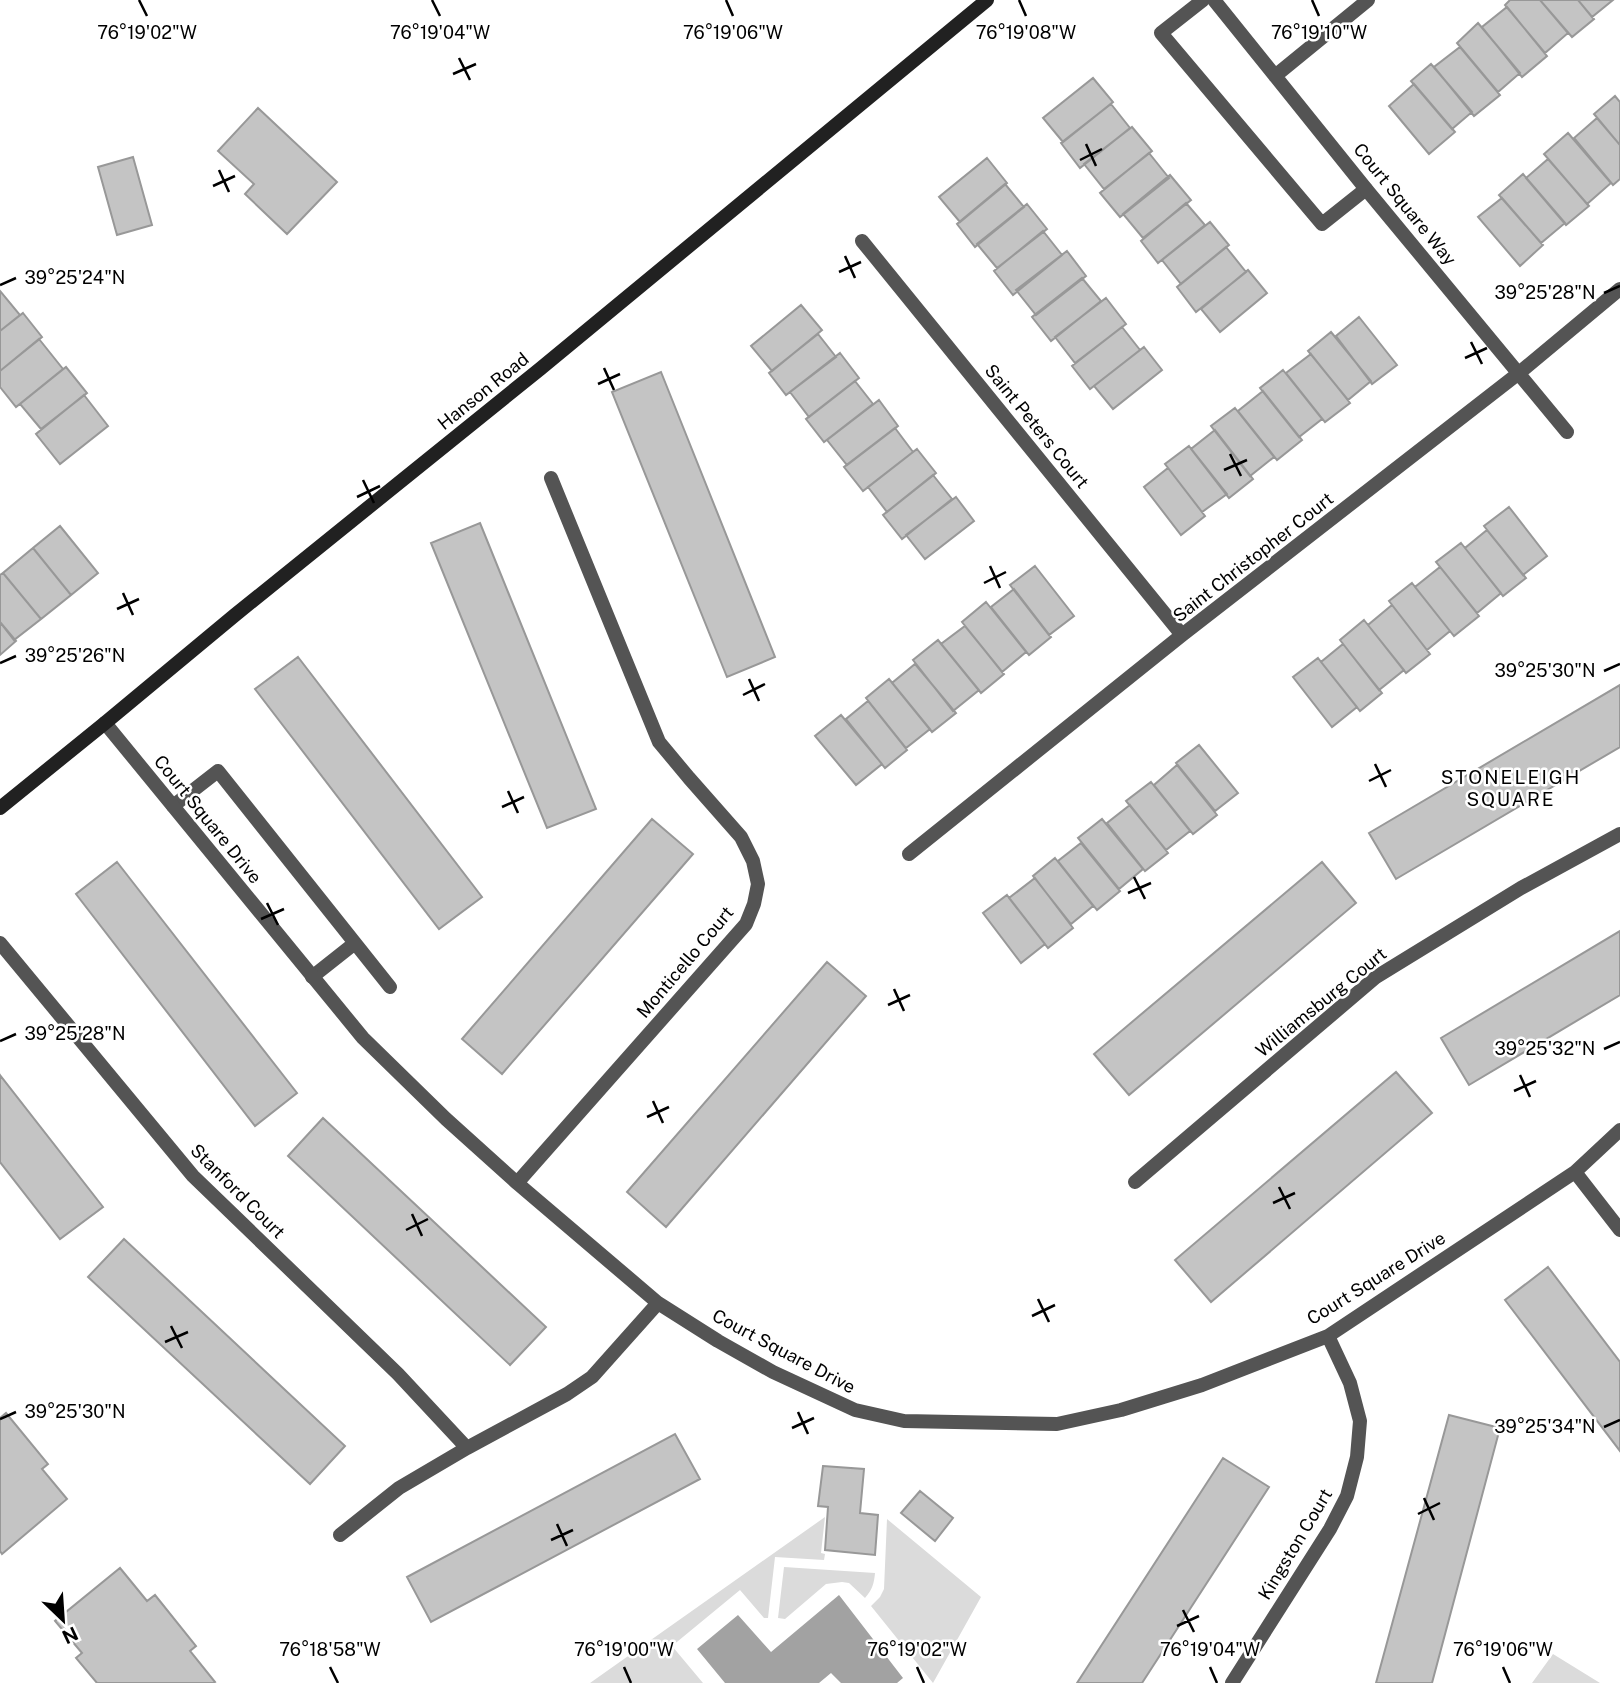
<svg xmlns="http://www.w3.org/2000/svg" width="1620" height="1683" viewBox="0 0 1620 1683" font-family="'Public Sans',sans-serif">
<style>
.green{fill:#dbdbdb}
.water{fill:#a2a2a2}
.building{fill:#c4c4c4;stroke:#989898;stroke-width:2}
.lines{fill:none;stroke-linecap:round;stroke-linejoin:round}
.lane{stroke:#545454;stroke-width:14}
.street{stroke:#545454;stroke-width:14}
.secondary{stroke:#212121;stroke-width:14}
.ticks{fill:none;stroke:#000;stroke-width:2.5}
.labels{text-anchor:middle;dominant-baseline:central;stroke-width:5;stroke-linejoin:round;paint-order:stroke}
.street-label{font-size:18px;fill:#000;stroke:#fff}
.neighbourhood-label{font-size:19px;letter-spacing:2px;fill:#000;stroke:#fff}
.ticks-label{font-size:18px;text-anchor:middle;fill:#000;stroke:#fff;stroke-width:5;stroke-linejoin:round;paint-order:stroke}
</style>
<rect width="100%" height="100%" fill="#fff"/>
<path class="green" d="M 825,1517 L 821,1553 L 825,1554 L 824,1560 L 775,1557 L 768,1618 L 764,1618 L 740,1590 L 672,1646 L 703,1683 L 590,1683 Z
M 887,1519 L 981,1597 L 933,1683 L 871,1606 L 880,1597 L 884,1589 Z
M 784,1567 L 875,1573 C 874,1584 872,1590 865,1598 L 849,1583 L 842,1582 L 826,1584 L 785,1619 L 778,1618 Z
M 1553,1654 L 1600,1683 L 1532,1683 Z"/>
<path class="water" d="M 839,1595 L 903,1678 L 897,1683 L 841,1683 L 831,1673 L 819,1683 L 725,1683 L 697,1649 L 738,1615 L 771,1652 Z"/>
<path class="building" d="M 1510,0 L 1540,0 L 1568,33 L 1545,53 L 1505,5 Z
M 1540,0 L 1578,0 L 1594,19 L 1572,37 Z
M 1578,0 L 1613,0 L 1592,17 Z
M 1507,7 L 1547,56 L 1522,77 L 1482,27 Z
M 1478,23 L 1520,73 L 1498,92 L 1457,43 Z
M 1460,47 L 1500,95 L 1474,116 L 1434,67 Z
M 1431,64 L 1472,112 L 1452,129 L 1411,81 Z
M 1093,78 L 1113,102 L 1063,142 L 1043,118 Z
M 1414,84 L 1455,132 L 1429,154 L 1389,106 Z
M 1615,96 L 1620,102 L 1620,145 L 1594,114 Z
M 1111,104 L 1130,128 L 1080,168 L 1061,143 Z
M 258,108 L 337,182 L 287,234 L 245,194 L 254,184 L 218,151 Z
M 1597,118 L 1620,145 L 1620,179 L 1613,185 L 1574,138 Z
M 1132,127 L 1152,151 L 1104,189 L 1084,164 Z
M 1568,133 L 1611,183 L 1587,204 L 1544,154 Z
M 1149,153 L 1169,178 L 1120,217 L 1100,193 Z
M 133,157 L 152,225 L 117,235 L 98,167 Z
M 987,158 L 1007,183 L 960,222 L 939,197 Z
M 1548,159 L 1589,206 L 1566,225 L 1526,178 Z
M 1523,174 L 1565,223 L 1541,243 L 1499,195 Z
M 1170,175 L 1191,200 L 1143,238 L 1123,214 Z
M 1005,184 L 1024,207 L 975,247 L 957,224 Z
M 1502,198 L 1543,245 L 1520,266 L 1478,217 Z
M 1186,203 L 1205,225 L 1158,263 L 1141,241 Z
M 1027,204 L 1047,229 L 997,268 L 977,244 Z
M 1210,222 L 1229,245 L 1181,284 L 1162,260 Z
M 1043,231 L 1062,255 L 1013,295 L 994,271 Z
M 1226,247 L 1246,272 L 1196,312 L 1177,287 Z
M 1067,251 L 1086,276 L 1036,315 L 1016,290 Z
M 1248,270 L 1267,293 L 1220,332 L 1201,309 Z
M 1082,278 L 1101,301 L 1051,341 L 1032,317 Z
M 0,291 L 20,315 L 0,331 Z
M 1106,298 L 1126,324 L 1075,363 L 1055,337 Z
M 801,305 L 822,330 L 772,371 L 751,346 Z
M 23,313 L 42,337 L 0,371 L 0,331 Z
M 1359,317 L 1397,365 L 1372,384 L 1336,336 Z
M 1122,327 L 1140,350 L 1090,389 L 1072,366 Z
M 1331,332 L 1371,381 L 1348,400 L 1308,351 Z
M 818,334 L 836,357 L 786,395 L 769,373 Z
M 39,339 L 63,369 L 16,407 L 0,387 L 0,371 Z
M 1144,347 L 1162,370 L 1113,409 L 1094,386 Z
M 840,353 L 859,378 L 809,417 L 790,392 Z
M 1311,354 L 1350,403 L 1325,422 L 1286,373 Z
M 66,367 L 87,393 L 41,429 L 20,404 Z
M 1283,370 L 1322,419 L 1299,437 L 1260,388 Z
M 661,372 L 775,657 L 727,677 L 612,392 Z
M 855,381 L 873,404 L 824,442 L 806,419 Z
M 1263,391 L 1302,440 L 1277,460 L 1238,411 Z
M 84,395 L 108,426 L 60,464 L 36,434 Z
M 879,400 L 898,426 L 847,465 L 827,440 Z
M 1235,408 L 1274,457 L 1250,476 L 1211,426 Z
M 895,428 L 913,452 L 863,491 L 844,467 Z
M 1215,430 L 1253,479 L 1229,498 L 1191,449 Z
M 1189,446 L 1227,494 L 1202,512 L 1165,464 Z
M 917,449 L 936,473 L 887,512 L 868,487 Z
M 1168,468 L 1205,516 L 1181,535 L 1144,487 Z
M 933,475 L 952,499 L 902,539 L 883,515 Z
M 956,497 L 974,521 L 925,559 L 906,535 Z
M 1509,507 L 1547,556 L 1523,575 L 1484,526 Z
M 480,523 L 596,809 L 547,828 L 431,543 Z
M 60,526 L 98,573 L 71,595 L 33,548 Z
M 1487,530 L 1526,578 L 1503,596 L 1465,548 Z
M 1461,543 L 1501,593 L 1477,613 L 1436,562 Z
M 33,548 L 71,595 L 41,619 L 3,573 Z
M 1035,566 L 1074,616 L 1049,635 L 1010,585 Z
M 1440,567 L 1479,616 L 1454,636 L 1415,587 Z
M 3,573 L 41,619 L 14,640 L 0,622 L 0,575 Z
M 1412,583 L 1450,631 L 1427,650 L 1389,601 Z
M 1014,589 L 1051,637 L 1029,655 L 991,607 Z
M 986,602 L 1026,652 L 1002,672 L 962,622 Z
M 1392,605 L 1430,654 L 1406,673 L 1368,625 Z
M 1364,620 L 1404,670 L 1379,690 L 1340,640 Z
M 0,622 L 16,641 L 0,655 Z
M 965,626 L 1004,674 L 981,693 L 941,644 Z
M 938,640 L 979,690 L 953,711 L 913,660 Z
M 1343,644 L 1382,693 L 1360,711 L 1321,662 Z
M 298,657 L 482,897 L 439,929 L 255,689 Z
M 1318,658 L 1357,707 L 1332,727 L 1293,677 Z
M 915,664 L 956,713 L 932,732 L 892,683 Z
M 889,679 L 930,729 L 906,748 L 866,698 Z
M 1620,685 L 1620,747 L 1396,879 L 1369,833 Z
M 868,701 L 907,750 L 885,768 L 846,719 Z
M 841,715 L 882,764 L 856,785 L 815,736 Z
M 1199,745 L 1238,793 L 1215,811 L 1176,763 Z
M 1177,765 L 1217,815 L 1193,834 L 1154,785 Z
M 1151,782 L 1190,831 L 1166,850 L 1126,801 Z
M 1130,805 L 1168,853 L 1145,871 L 1107,823 Z
M 652,819 L 693,854 L 502,1074 L 462,1039 Z
M 1102,819 L 1143,869 L 1119,889 L 1078,838 Z
M 1081,843 L 1120,891 L 1097,910 L 1058,861 Z
M 1055,858 L 1093,906 L 1071,924 L 1033,876 Z
M 117,862 L 297,1093 L 255,1126 L 76,894 Z
M 1322,862 L 1356,903 L 1129,1095 L 1094,1054 Z
M 1035,878 L 1073,928 L 1048,948 L 1009,898 Z
M 1007,895 L 1045,944 L 1021,963 L 983,913 Z
M 1620,931 L 1620,995 L 1469,1085 L 1441,1038 Z
M 827,962 L 866,996 L 666,1227 L 627,1192 Z
M 1396,1072 L 1432,1113 L 1211,1302 L 1175,1260 Z
M 0,1075 L 103,1207 L 60,1239 L 0,1162 Z
M 323,1118 L 546,1327 L 510,1365 L 288,1156 Z
M 124,1239 L 345,1446 L 310,1484 L 88,1277 Z
M 1548,1267 L 1620,1362 L 1620,1451 L 1505,1300 Z
M 6,1413 L 48,1464 L 42,1469 L 67,1499 L 2,1554 L 0,1551 L 0,1418 Z
M 1449,1415 L 1500,1428 L 1432,1683 L 1376,1683 Z
M 675,1434 L 700,1479 L 431,1622 L 407,1577 Z
M 1223,1458 L 1269,1487 L 1142,1683 L 1077,1683 Z
M 823,1466 L 864,1469 L 860,1513 L 878,1515 L 875,1555 L 825,1550 L 828,1507 L 818,1506 Z
M 920,1491 L 953,1518 L 935,1541 L 901,1513 Z
M 120,1568 L 147,1601 L 155,1595 L 196,1646 L 190,1651 L 215,1682 L 213,1683 L 97,1683 L 76,1658 L 82,1653 L 55,1621 Z"/>
<g class="lines">
<path class="lane" d="M 1203,0 L 1161,33 L 1322,224 L 1366,189
M 173,806 L 218,771 L 390,987
M 312,977 L 355,943"/>
<path class="street" d="M 1214,0 L 1366,189 L 1567,432
M 1275,76 L 1368,0
M 862,241 L 1182,635
M 105,723 L 363,1038 L 446,1119 L 517,1183 L 658,1303 L 718,1341 L 773,1372 L 855,1410 L 904,1421 L 1057,1424 L 1121,1410 L 1202,1385 L 1328,1336 L 1575,1172 L 1620,1130
M 909,854 L 1182,635 L 1519,373 L 1620,289
M 0,943 L 193,1176 L 398,1374 L 467,1448
M 1575,1172 L 1620,1230
M 1135,1182 L 1376,977 L 1521,888 L 1620,834
M 517,1183 L 746,924 L 754,904 L 758,884 L 753,861 L 741,837 L 689,778 L 659,742 L 551,478
M 340,1535 L 399,1488 L 467,1448 L 567,1394 L 592,1377 L 658,1303
M 1232,1683 L 1330,1529 L 1347,1496 L 1357,1457 L 1360,1421 L 1350,1383 L 1328,1336"/>
<path class="secondary" d="M 0,808 L 105,723 L 235,615 L 540,369 L 987,0"/>
</g>
<path class="ticks" d="M 139,0 L 147,16M 432,0 L 440,16M 726,0 L 733,16M 1019,0 L 1026,16M 1312,0 L 1319,16M 459,58 L 470,80M 453,74 L 476,64M 1086,144 L 1096,166M 1080,160 L 1102,149M 219,170 L 229,192M 213,186 L 235,176M 845,256 L 855,278M 839,272 L 861,262M 0,285 L 16,278M 1604,293 L 1620,286M 1471,342 L 1482,364M 1465,358 L 1487,348M 604,368 L 614,390M 598,384 L 620,374M 1230,454 L 1241,476M 1224,470 L 1247,460M 363,480 L 374,503M 357,497 L 380,486M 990,566 L 1000,588M 984,583 L 1006,572M 123,593 L 133,615M 117,609 L 139,599M 0,663 L 16,656M 1604,671 L 1620,664M 749,679 L 759,701M 743,695 L 765,684M 1375,764 L 1386,787M 1369,781 L 1391,770M 508,791 L 518,813M 502,807 L 524,797M 1134,877 L 1145,899M 1128,893 L 1151,883M 267,903 L 278,925M 261,919 L 284,909M 894,989 L 904,1011M 888,1005 L 910,995M 0,1041 L 16,1034M 1604,1049 L 1620,1042M 1520,1075 L 1530,1097M 1514,1091 L 1536,1081M 653,1101 L 663,1123M 647,1117 L 669,1107M 1279,1187 L 1290,1209M 1273,1203 L 1295,1193M 412,1214 L 422,1236M 406,1230 L 428,1219M 1038,1299 L 1049,1322M 1032,1316 L 1055,1305M 171,1326 L 182,1348M 165,1342 L 188,1332M 798,1412 L 808,1434M 0,1419 L 16,1412M 1604,1427 L 1620,1420M 792,1428 L 814,1418M 1424,1498 L 1434,1520M 1418,1514 L 1440,1503M 557,1524 L 567,1546M 551,1540 L 573,1530M 1183,1610 L 1194,1632M 1177,1626 L 1199,1616M 330,1667 L 338,1683M 624,1667 L 631,1683M 917,1667 L 924,1683M 1210,1667 L 1217,1683M 1503,1667 L 1510,1683"/>
<g class="labels">
<g class="street-label">
<text transform="translate(1405 204) rotate(51)">Court Square Way</text>
<text transform="translate(483 391) rotate(-39)">Hanson Road</text>
<text transform="translate(1037 426) rotate(51)">Saint Peters Court</text>
<text transform="translate(1253 557) rotate(-38)">Saint Christopher Court</text>
<text transform="translate(208 819) rotate(51)">Court Square Drive</text>
<text transform="translate(685 962) rotate(-50)">Monticello Court</text>
<text transform="translate(1321 1002) rotate(-39)">Williamsburg Court</text>
<text transform="translate(238 1191) rotate(45)">Stanford Court</text>
<text transform="translate(1376 1278) rotate(-32)">Court Square Drive</text>
<text transform="translate(784 1351) rotate(28)">Court Square Drive</text>
<text transform="translate(1295 1544) rotate(-59)">Kingston Court</text>
</g>
<g class="neighbourhood-label">
<text x="1511" y="777">STONELEIGH<tspan x="1511" dy="22">SQUARE</tspan></text>
</g>
</g>
<g class="ticks-label">
<text x="147" y="39">76°19'02"W</text>
<text x="440" y="39">76°19'04"W</text>
<text x="733" y="39">76°19'06"W</text>
<text x="1026" y="39">76°19'08"W</text>
<text x="1319" y="39">76°19'10"W</text>
<text x="75" y="284">39°25'24"N</text>
<text x="1545" y="299">39°25'28"N</text>
<text x="75" y="662">39°25'26"N</text>
<text x="1545" y="677">39°25'30"N</text>
<text x="75" y="1040">39°25'28"N</text>
<text x="1545" y="1055">39°25'32"N</text>
<text x="75" y="1418">39°25'30"N</text>
<text x="1545" y="1433">39°25'34"N</text>
<text x="330" y="1656">76°18'58"W</text>
<text x="624" y="1656">76°19'00"W</text>
<text x="917" y="1656">76°19'02"W</text>
<text x="1210" y="1656">76°19'04"W</text>
<text x="1503" y="1656">76°19'06"W</text>
</g>
<g transform="translate(63 1620) rotate(155)" stroke="#ffffff" stroke-width="5" paint-order="stroke">
<path d="M0-5L12 26L0 18L-12 26Z" fill="#000000"/>
<text y="-10" font-size="19" font-weight="bold" text-anchor="middle" fill="#000000">N</text>
</g>
</svg>
